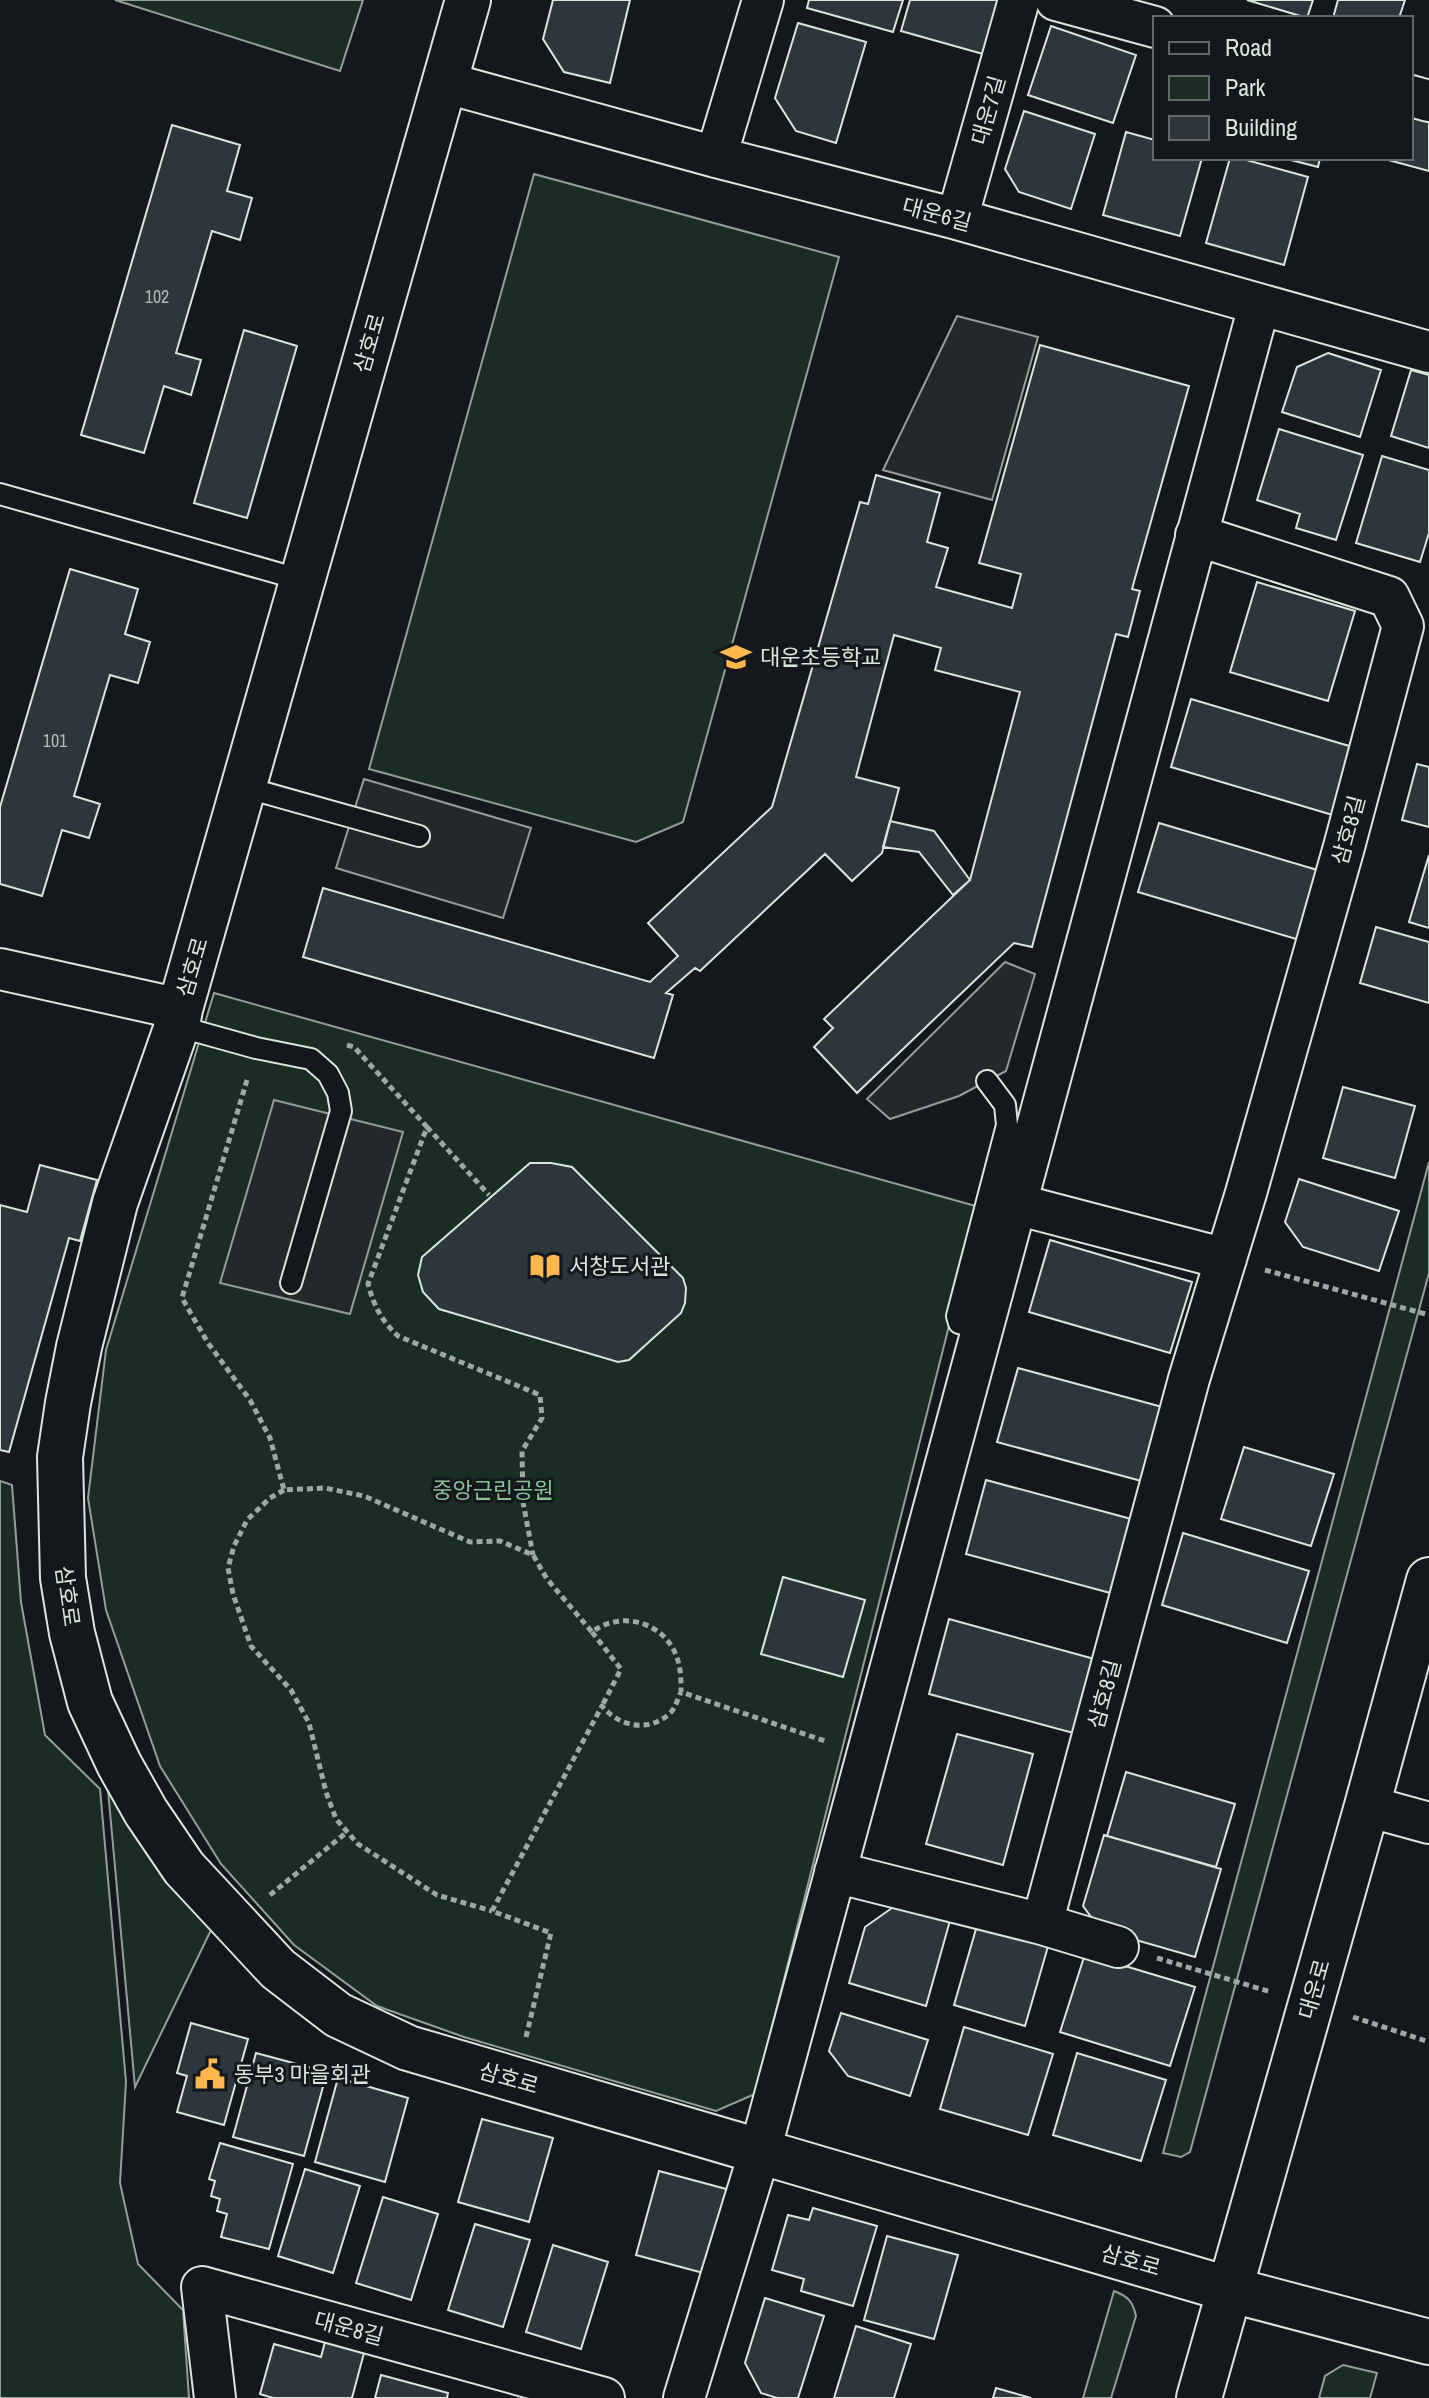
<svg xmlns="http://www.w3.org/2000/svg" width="1429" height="2398" viewBox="0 0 1429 2398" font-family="'Archivo Narrow','Noto Sans KR',sans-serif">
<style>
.green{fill:#1a2d24;stroke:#939e99;stroke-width:2}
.parking{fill:#24282b;stroke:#939e99;stroke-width:2}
.building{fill:#2c363c;stroke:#d8e6dc;stroke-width:2}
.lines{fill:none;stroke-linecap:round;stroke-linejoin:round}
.service-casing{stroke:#d8e6dc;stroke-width:24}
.minor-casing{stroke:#d8e6dc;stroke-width:44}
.tertiary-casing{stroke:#d8e6dc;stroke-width:48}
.path{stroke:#9da8a2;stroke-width:5;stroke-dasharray:6 4;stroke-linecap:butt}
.service{stroke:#14181c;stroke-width:20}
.minor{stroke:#14181c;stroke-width:40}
.tertiary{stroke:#14181c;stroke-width:44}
.labels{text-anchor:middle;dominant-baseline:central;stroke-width:6;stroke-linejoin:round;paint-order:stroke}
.number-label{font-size:18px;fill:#adbab4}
.street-label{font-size:22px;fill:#d8e6dc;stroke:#14181c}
.poi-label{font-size:22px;fill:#d8e6dc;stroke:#14181c;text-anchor:start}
.park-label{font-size:22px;fill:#8ac095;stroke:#14181c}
</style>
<rect width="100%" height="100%" fill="#14181c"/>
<path class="green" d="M 115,0 L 363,0 L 340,71 Z
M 534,174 L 839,257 L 683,822 L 636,842 L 369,769 Z
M 214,993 L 979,1207 L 755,2094 L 716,2111 L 464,2037 L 377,2006 L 294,1945 L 221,1864 L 160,1766 L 106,1610 L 88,1498 L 106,1350 Z
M 1429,1162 L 1429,1273 L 1190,2152 L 1181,2157 L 1163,2153 Z
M 0,1481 L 12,1485 L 21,1602 L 45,1735 L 100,1789 L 126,2082 L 120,2183 L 138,2264 L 183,2310 L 189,2398 L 0,2398 Z
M 108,1790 L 212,1928 L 135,2087 Z
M 1114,2291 C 1128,2296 1133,2302 1136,2316 L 1111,2398 L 1083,2398 Z
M 1343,2365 L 1377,2373 L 1370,2398 L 1319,2398 L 1325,2376 Z"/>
<path class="parking" d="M 957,316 L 1038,337 L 992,500 L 883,470 Z
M 364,779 L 531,828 L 503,918 L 336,868 Z
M 1005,962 L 1035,974 L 1006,1071 L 959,1096 L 890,1119 L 867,1099 Z
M 274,1100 L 403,1132 L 350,1314 L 220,1283 Z"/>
<path class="building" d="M 553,0 L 630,0 L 610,83 L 564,72 L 543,39 Z
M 809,0 L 903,0 L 893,32 L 807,8 Z
M 910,0 L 998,0 L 983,54 L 901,31 Z
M 1247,0 L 1313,0 L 1307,18 Z
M 1338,0 L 1405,0 L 1399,18 L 1333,18 Z
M 798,23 L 866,42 L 836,143 L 796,131 L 775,98 Z
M 1051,26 L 1136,55 L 1113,123 L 1028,95 Z
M 1024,111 L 1095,134 L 1071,209 L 1019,192 L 1005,169 Z
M 1411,117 L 1429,122 L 1429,171 L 1381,158 L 1411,158 Z
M 172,125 L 240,145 L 227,191 L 252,198 L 240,240 L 212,231 L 176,353 L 201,360 L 191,395 L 164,386 L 144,453 L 81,435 Z
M 1126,132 L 1155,140 L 1155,158 L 1202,158 L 1180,236 L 1103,215 Z
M 1230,158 L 1239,158 L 1308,177 L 1284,265 L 1206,243 Z
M 1283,158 L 1320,158 L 1318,167 Z
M 244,330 L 297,346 L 247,518 L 194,503 Z
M 1040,345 L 1189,386 L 1132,589 L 1140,591 L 1128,637 L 1116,634 L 1032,947 L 1014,943 L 857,1093 L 814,1047 L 833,1028 L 824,1019 L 970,880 L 1020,692 L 935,670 L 941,648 L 894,635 L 856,777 L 899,788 L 882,853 L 852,881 L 825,854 L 700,971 L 695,968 L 666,993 L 673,995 L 654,1058 L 303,957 L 323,888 L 650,982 L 678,956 L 648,923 L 772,807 L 860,502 L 868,504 L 876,475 L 940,493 L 927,542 L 948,548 L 936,587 L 1012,608 L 1021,574 L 979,563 Z
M 1328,353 L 1381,370 L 1360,437 L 1282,412 L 1297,367 Z
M 1411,370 L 1429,375 L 1429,448 L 1391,436 Z
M 1279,429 L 1363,455 L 1336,540 L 1296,528 L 1300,514 L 1257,500 Z
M 1382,456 L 1429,470 L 1429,533 L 1420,562 L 1356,543 Z
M 70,569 L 138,589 L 125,634 L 150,642 L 138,683 L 110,675 L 74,796 L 100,804 L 89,838 L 62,830 L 42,896 L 0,884 L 0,807 Z
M 1257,582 L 1355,611 L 1328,701 L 1230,672 Z
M 1191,699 L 1356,748 L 1336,816 L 1171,767 Z
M 1417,764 L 1429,767 L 1429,827 L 1402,820 Z
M 890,821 L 934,831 L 970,880 L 953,895 L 919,852 L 883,847 Z
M 1159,823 L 1324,872 L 1303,941 L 1138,892 Z
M 1429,855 L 1429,928 L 1409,922 Z
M 1376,927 L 1429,942 L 1429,1003 L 1360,983 Z
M 1343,1087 L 1415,1106 L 1395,1178 L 1323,1158 Z
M 530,1163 L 551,1163 L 572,1167 L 683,1278 L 686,1288 L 685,1303 L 681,1313 L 629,1360 L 618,1362 L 439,1309 L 423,1292 L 418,1275 L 422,1257 Z
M 40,1165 L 97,1180 L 80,1241 L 69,1238 L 9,1452 L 0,1450 L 0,1205 L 27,1212 Z
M 1299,1179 L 1399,1211 L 1379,1271 L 1303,1247 L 1285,1222 Z
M 1050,1240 L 1192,1282 L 1170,1353 L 1029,1312 Z
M 1018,1368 L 1166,1408 L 1145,1482 L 997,1442 Z
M 1244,1447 L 1334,1474 L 1311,1546 L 1221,1519 Z
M 986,1480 L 1135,1520 L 1114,1594 L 966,1554 Z
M 1183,1533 L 1309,1571 L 1287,1643 L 1162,1605 Z
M 783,1577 L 865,1600 L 843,1677 L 761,1654 Z
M 949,1619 L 1098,1660 L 1077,1734 L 929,1694 Z
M 957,1734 L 1033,1754 L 1003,1865 L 926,1844 Z
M 1126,1772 L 1235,1804 L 1216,1867 L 1107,1836 Z
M 1104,1835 L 1221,1869 L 1195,1957 L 1101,1930 L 1083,1906 Z
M 899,1903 L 951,1917 L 926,2006 L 849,1983 L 865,1927 Z
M 978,1922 L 1049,1943 L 1025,2026 L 954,2005 Z
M 1085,1954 L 1195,1987 L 1170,2066 L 1060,2032 Z
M 841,2013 L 928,2040 L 910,2096 L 848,2076 L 829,2051 Z
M 191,2023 L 248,2039 L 224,2125 L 177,2112 L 187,2076 L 177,2073 Z
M 964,2027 L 1053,2054 L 1028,2135 L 940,2109 Z
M 256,2053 L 327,2072 L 304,2156 L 233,2137 Z
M 1077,2053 L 1166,2080 L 1141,2161 L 1053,2135 Z
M 338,2078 L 408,2098 L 385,2182 L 315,2162 Z
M 482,2119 L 553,2138 L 529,2222 L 458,2202 Z
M 220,2143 L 293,2164 L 269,2249 L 221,2237 L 227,2214 L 217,2211 L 220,2199 L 211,2196 L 215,2181 L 209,2179 Z
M 305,2169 L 360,2186 L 333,2273 L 278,2256 Z
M 659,2171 L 730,2190 L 707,2274 L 636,2255 Z
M 383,2197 L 438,2214 L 411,2300 L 356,2283 Z
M 813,2208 L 877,2226 L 853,2306 L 801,2291 L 804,2279 L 772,2270 L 788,2215 L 809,2220 Z
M 475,2224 L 530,2240 L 503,2327 L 448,2310 Z
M 887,2236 L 958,2255 L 934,2339 L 864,2320 Z
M 553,2245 L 608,2262 L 581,2349 L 526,2332 Z
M 765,2298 L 824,2316 L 798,2398 L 777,2398 L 761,2393 L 745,2363 Z
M 856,2326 L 911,2344 L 894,2398 L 834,2398 Z
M 325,2342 L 364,2353 L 352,2398 L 273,2398 L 260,2394 L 274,2344 L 321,2357 Z
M 381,2375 L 448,2393 L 447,2398 L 375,2398 Z
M 996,2388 L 1031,2398 L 993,2398 Z"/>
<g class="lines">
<g class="service-casing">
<path id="service" d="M 0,494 L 302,580
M 244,787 L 419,836
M 177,1026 L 256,1048 L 311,1059 L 328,1074 L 338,1093 L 341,1111 L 291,1283
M 982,1330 L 959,1323 L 957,1316 L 1007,1125 L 1005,1105 L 987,1081"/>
</g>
<g class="minor-casing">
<path id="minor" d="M 1056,0 L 1155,27
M 443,82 L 716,157 L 957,219 L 1429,352
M 1411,96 L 1429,101
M 716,157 L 763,0
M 957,219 L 1019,0
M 0,969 L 180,1009
M 1016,1204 L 1226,1259
M 1367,1806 L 1429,1823
M 835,1872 L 1042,1924 L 1189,1379 L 1246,1193 L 1344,847 L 1403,626 L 1389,597 L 1196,535
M 1042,1924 L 1118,1947
M 215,2398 L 202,2287 L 604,2398
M 684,2398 L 760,2151 L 1259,306"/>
</g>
<g class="tertiary-casing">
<path id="tertiary" d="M 468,0 L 180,1009 L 177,1026 L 115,1203 L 79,1347 L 68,1403 L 60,1457 L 63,1578 L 72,1633 L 90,1702 L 119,1764 L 146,1812 L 184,1868 L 278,1969 L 338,2015 L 408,2048 L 1228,2289 L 1429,2342
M 1199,2398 L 1367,1806 L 1429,1580"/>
</g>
<path class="path" d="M 347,1045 L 354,1047 L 427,1127 L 368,1284 C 374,1306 381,1320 398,1336 L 540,1395 L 542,1418 L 522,1451 L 523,1502 L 533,1555
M 247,1080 L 182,1298 L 208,1343 L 250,1400 L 270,1438 L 284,1490 L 325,1488 L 364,1496 L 470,1542 L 500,1541 L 533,1555 L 547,1579 L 592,1632 C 621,1610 663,1622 676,1655 C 681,1667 681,1680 681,1692 L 828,1742
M 427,1127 L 489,1195
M 1265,1270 L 1429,1315
M 284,1490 L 270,1498 L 247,1520 L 234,1546 L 228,1568 L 233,1594 L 251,1646 L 291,1690 L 309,1723 L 326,1792 L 336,1819 L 358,1844 L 437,1895 L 492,1911
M 592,1632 L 621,1669 L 602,1706
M 270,1895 L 347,1832
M 1157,1958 L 1271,1992
M 1353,2017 L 1429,2042
M 526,2037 L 551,1933 L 492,1911 L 602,1706 C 620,1728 652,1733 672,1711 C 676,1706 678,1698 681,1692"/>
<use href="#service" class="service"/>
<use href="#minor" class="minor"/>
<use href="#tertiary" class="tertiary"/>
</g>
<defs>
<g id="school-bare" transform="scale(2.4)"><path d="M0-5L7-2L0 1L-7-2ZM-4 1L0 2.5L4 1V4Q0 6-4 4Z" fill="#ffb74d" stroke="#14181c" stroke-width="2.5" paint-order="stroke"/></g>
<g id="library-bare" transform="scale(2.4)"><path d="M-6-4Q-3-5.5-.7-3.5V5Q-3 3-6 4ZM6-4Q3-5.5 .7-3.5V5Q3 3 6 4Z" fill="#ffb74d" stroke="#14181c" stroke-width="2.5" paint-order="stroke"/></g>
<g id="civic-bare" transform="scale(2.4)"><path d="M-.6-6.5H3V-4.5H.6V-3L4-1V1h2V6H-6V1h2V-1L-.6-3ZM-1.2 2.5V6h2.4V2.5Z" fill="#ffb74d" stroke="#14181c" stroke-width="2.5" paint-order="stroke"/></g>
</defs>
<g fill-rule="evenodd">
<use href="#school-bare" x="736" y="657"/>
<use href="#library-bare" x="545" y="1266"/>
<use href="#civic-bare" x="210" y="2074"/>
</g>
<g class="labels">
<g class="number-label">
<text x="157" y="296">102</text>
<text x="55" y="740">101</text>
</g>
<g class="street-label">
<text transform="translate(988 110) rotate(-74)">대운7길</text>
<text transform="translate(937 214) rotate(15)">대운6길</text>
<text transform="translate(369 343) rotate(-74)">삼호로</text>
<text transform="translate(1348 830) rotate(-75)">삼호8길</text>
<text transform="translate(192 967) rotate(-74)">삼호로</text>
<text transform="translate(68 1596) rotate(82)">삼호로</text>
<text transform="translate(1104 1694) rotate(-75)">삼호8길</text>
<text transform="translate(1314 1989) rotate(-74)">대운로</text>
<text transform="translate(509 2078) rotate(16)">삼호로</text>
<text transform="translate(1131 2260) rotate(16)">삼호로</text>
<text transform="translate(349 2328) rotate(15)">대운8길</text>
</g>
<g class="poi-label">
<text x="760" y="657">대운초등학교</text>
<text x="569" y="1266">서창도서관</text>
<text x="234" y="2074">동부3 마을회관</text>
</g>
<g class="park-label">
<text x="493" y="1490">중앙근린공원</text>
</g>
</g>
<rect x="1153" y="16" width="260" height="144" fill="#14181c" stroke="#626a69" stroke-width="2"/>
<rect x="1169" y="42" width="40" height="12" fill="#14181c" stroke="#626a69" stroke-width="2"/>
<text x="1225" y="56" font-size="24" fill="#d8e6dc">Road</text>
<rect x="1169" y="76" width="40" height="24" fill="#1a2d24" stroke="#626a69" stroke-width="2"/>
<text x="1225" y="96" font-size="24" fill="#d8e6dc">Park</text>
<rect x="1169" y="116" width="40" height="24" fill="#2c363c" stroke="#626a69" stroke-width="2"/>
<text x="1225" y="136" font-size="24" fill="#d8e6dc">Building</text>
</svg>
